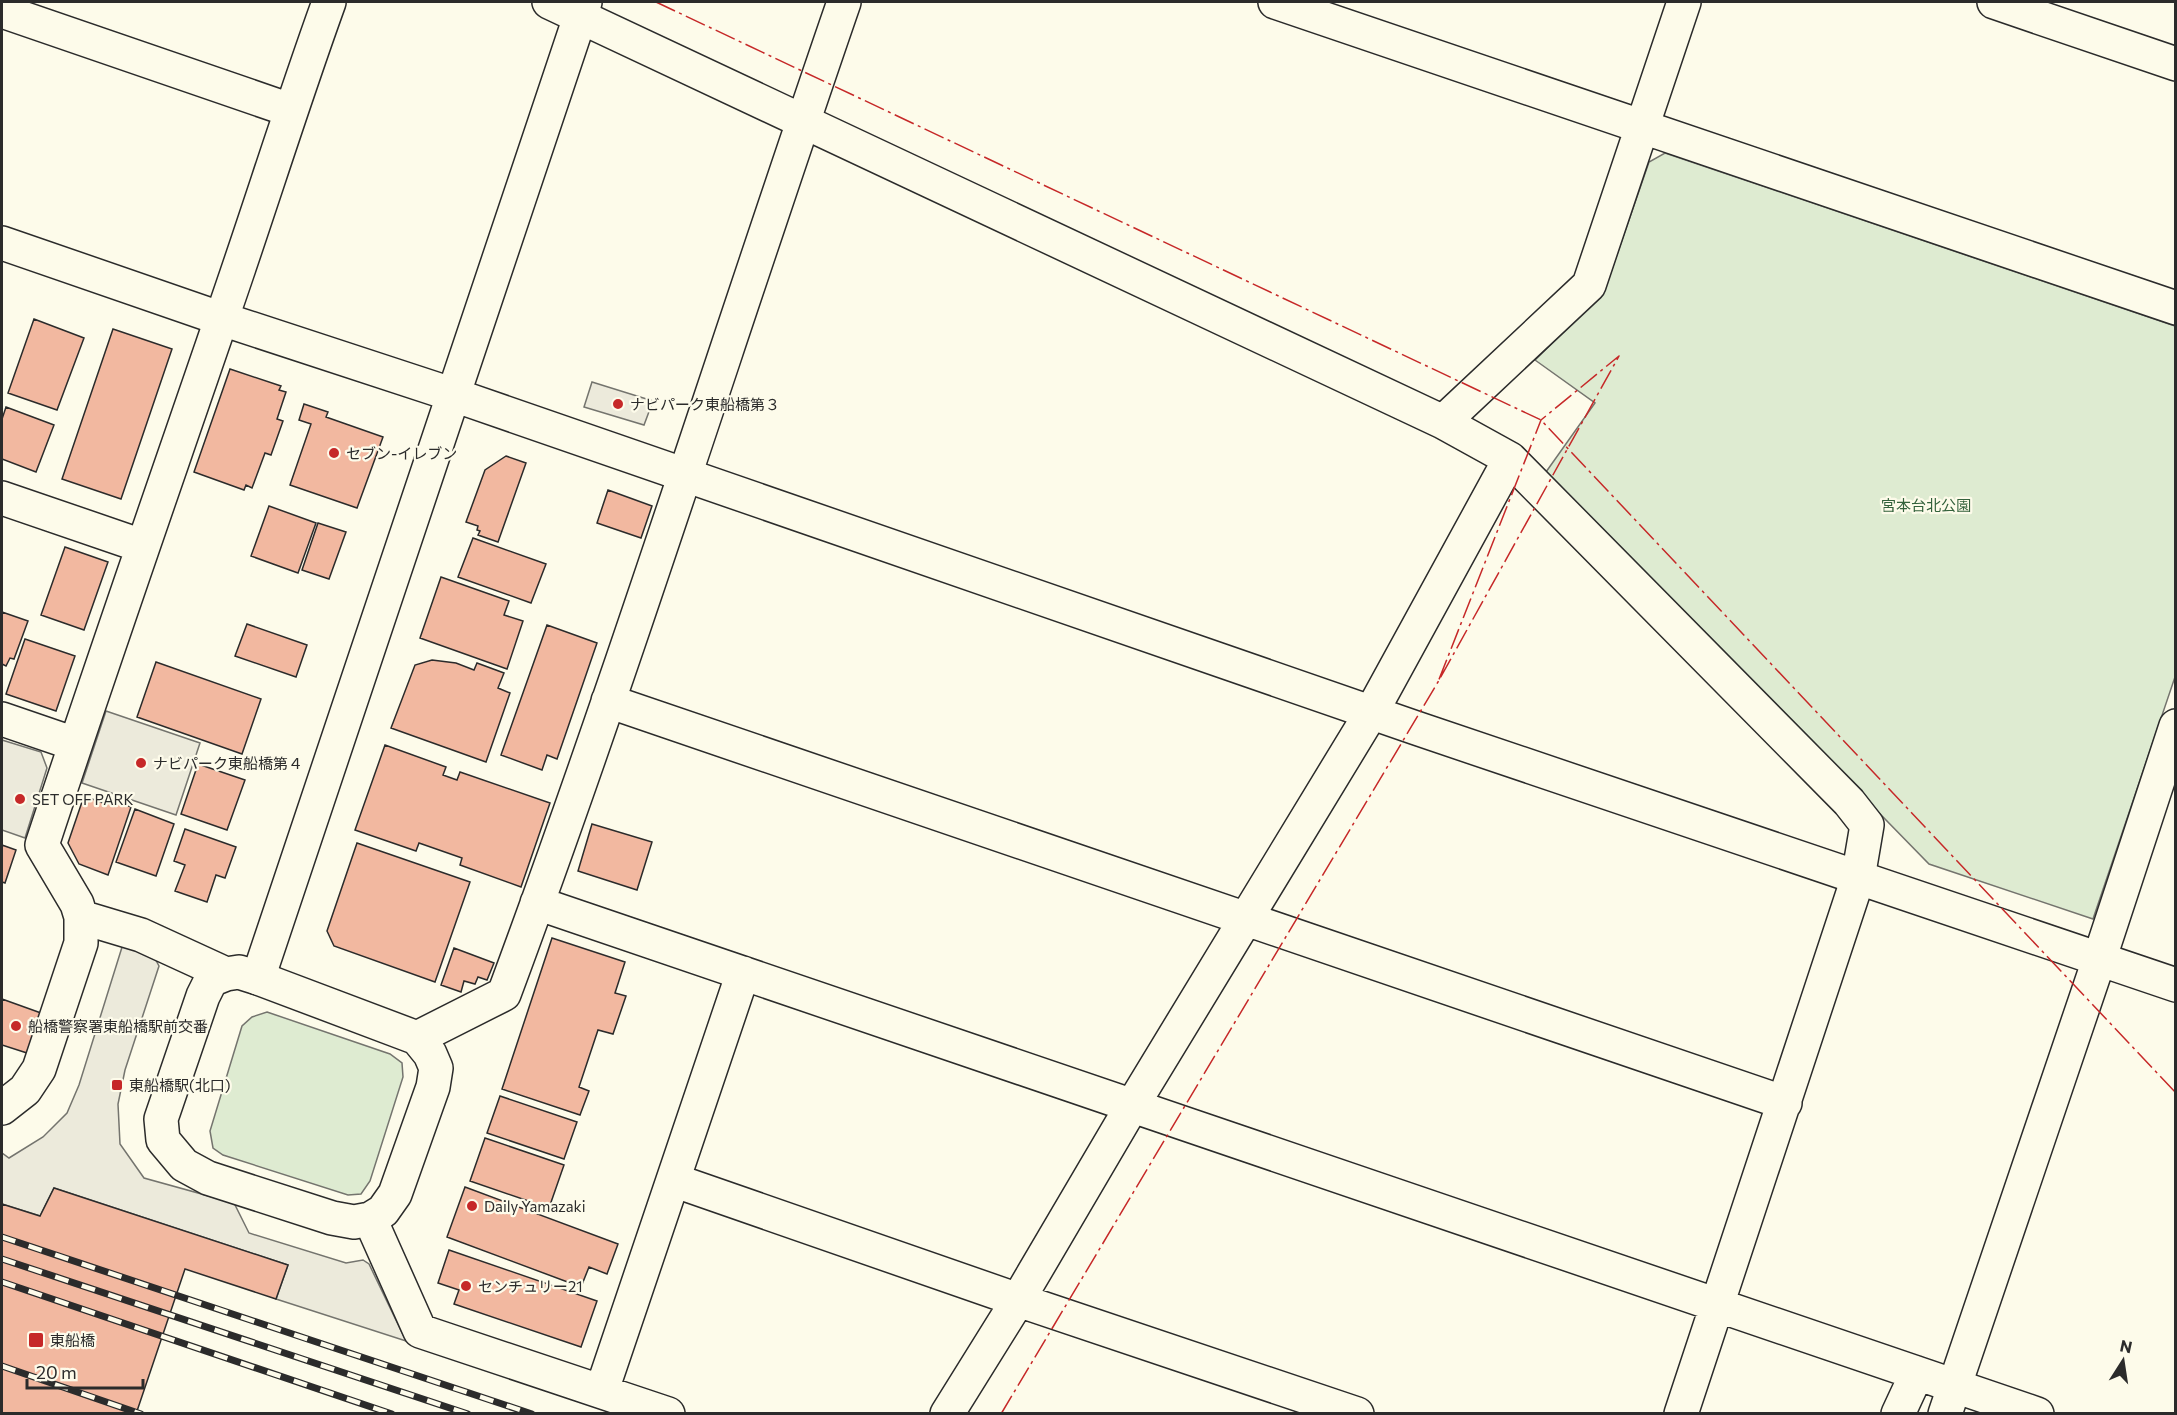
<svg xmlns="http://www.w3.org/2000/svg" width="2177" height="1415" viewBox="0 0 2177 1415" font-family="Commissioner,'Noto Sans JP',sans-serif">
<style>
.green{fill:#deebd1;stroke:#74746e;stroke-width:1.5}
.parking{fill:#eceadb;stroke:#74746e;stroke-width:1.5}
.building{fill:#f2b8a0;stroke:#2b2b2b;stroke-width:1.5}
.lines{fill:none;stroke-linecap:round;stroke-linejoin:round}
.street-casing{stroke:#2b2b2b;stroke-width:36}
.secondary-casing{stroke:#2b2b2b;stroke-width:36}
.street{stroke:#fdfbea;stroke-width:33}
.secondary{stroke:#fdfbea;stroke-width:33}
.rail-casing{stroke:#2b2b2b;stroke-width:7}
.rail{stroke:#fdfbea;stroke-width:4.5;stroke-dasharray:14;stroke-linecap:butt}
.power{stroke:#c62828;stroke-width:1.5;stroke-dasharray:21 4.5 3 4.5;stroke-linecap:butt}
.poi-dot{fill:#c62828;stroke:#fdfbea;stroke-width:2}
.labels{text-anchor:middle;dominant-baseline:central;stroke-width:4.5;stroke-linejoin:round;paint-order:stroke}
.poi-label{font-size:15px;fill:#2b2b2b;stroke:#fdfbea;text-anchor:start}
.park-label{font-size:15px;fill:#34623c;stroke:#fdfbea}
</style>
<rect width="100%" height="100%" fill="#fdfbea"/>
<path class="green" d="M 1665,153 L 2175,326 L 2175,677 L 2093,919 L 1929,864 L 1546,472 L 1595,403 L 1535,360 L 1604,292 L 1649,162 Z
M 267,1012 L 390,1054 L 402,1063 L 403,1077 L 370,1181 L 361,1194 L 348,1195 L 223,1155 L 213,1148 L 210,1131 L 242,1026 L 252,1017 Z"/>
<path class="parking" d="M 592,382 L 653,401 L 644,425 L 584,407 Z
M 106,711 L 200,743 L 176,815 L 82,783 Z
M 2,740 L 41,752 L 47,768 L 25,838 L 2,830 Z
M 123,944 L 152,953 L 159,966 L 125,1070 L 118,1104 L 120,1144 L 144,1178 L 234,1203 L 249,1233 L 346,1263 L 363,1260 L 369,1264 L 406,1341 L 276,1299 L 288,1265 L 54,1188 L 40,1216 L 2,1204 L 2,1153 L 9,1158 L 43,1137 L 67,1113 L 79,1085 Z"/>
<path class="building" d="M 34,319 L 84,338 L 57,410 L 8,393 Z
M 113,329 L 172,349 L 121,499 L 62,479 Z
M 230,369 L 281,386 L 279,390 L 286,392 L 277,419 L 283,421 L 271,455 L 265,453 L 252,488 L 246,485 L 244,490 L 194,472 Z
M 304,404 L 328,412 L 326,417 L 383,437 L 357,508 L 290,485 L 311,424 L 299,420 Z
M 6,407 L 54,425 L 36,472 L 2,459 L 2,419 Z
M 506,456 L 526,463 L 498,542 L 478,535 L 480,531 L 477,530 L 478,526 L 466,522 L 485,470 Z
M 608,490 L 652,506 L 641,538 L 597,523 Z
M 269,506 L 316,523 L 298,573 L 251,556 Z
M 318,523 L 346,532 L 329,579 L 302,570 Z
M 473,538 L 546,564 L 531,603 L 458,577 Z
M 65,547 L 108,562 L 84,630 L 41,615 Z
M 441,577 L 509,601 L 504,615 L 523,621 L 507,669 L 420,638 Z
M 2,612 L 28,621 L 14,659 L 10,658 L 6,666 L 2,664 Z
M 247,624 L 307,645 L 296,677 L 235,656 Z
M 547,625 L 597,643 L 557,759 L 547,755 L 542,770 L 501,755 Z
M 25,639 L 75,656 L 56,711 L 6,694 Z
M 432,660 L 456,663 L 474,670 L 477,663 L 504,673 L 498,688 L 510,693 L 486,762 L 391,728 L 415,665 Z
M 156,662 L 261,699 L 242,754 L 137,717 Z
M 385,745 L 446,767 L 443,775 L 457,780 L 460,772 L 550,803 L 521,887 L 460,865 L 462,858 L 419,843 L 416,851 L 355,830 Z
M 198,764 L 245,780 L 227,830 L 181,814 Z
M 84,796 L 106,804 L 108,798 L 131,807 L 108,875 L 79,864 L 68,843 Z
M 135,809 L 174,824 L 156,876 L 116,862 Z
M 592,824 L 652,842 L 637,890 L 578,871 Z
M 185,829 L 236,847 L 225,878 L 216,875 L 207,902 L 175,891 L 185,865 L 174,861 Z
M 357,843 L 470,882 L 435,982 L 334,946 L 327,931 Z
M 2,845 L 16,850 L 5,883 L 2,882 Z
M 552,938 L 625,962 L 615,993 L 626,996 L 613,1034 L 598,1030 L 579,1087 L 589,1091 L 580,1115 L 502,1089 Z
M 454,948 L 494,963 L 487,980 L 478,977 L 475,984 L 464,981 L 461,992 L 441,985 Z
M 2,999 L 41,1013 L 27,1053 L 2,1045 Z
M 500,1096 L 577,1122 L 564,1159 L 487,1133 Z
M 485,1138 L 564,1165 L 549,1208 L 470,1181 Z
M 465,1187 L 618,1244 L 607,1274 L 589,1267 L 581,1287 L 447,1237 Z
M 54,1188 L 288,1265 L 276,1299 L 185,1269 L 136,1414 L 2,1414 L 2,1204 L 40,1216 Z
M 449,1250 L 597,1301 L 581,1347 L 454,1304 L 459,1290 L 438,1283 Z"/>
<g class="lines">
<g class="street-casing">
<path id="street" d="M 549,2 L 1443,422 L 1510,459 L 1849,802 L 1867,825 L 1858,878 L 1681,1414
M 1275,2 L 2176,308
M 1994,2 L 2176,64
M 2,11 L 290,110
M 1443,422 L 1589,285 L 1684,2
M 2,498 L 142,546
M 608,701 L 1785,1103
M 2,719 L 75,744
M 537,903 L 2037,1414
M 81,917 L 141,935 L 226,974
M 2099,960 L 2176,726
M 239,972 L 258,978 L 417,1038 L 430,1054 L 436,1068 L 433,1087 L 395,1194 L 383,1211 L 370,1219 L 354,1222 L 332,1218 L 208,1178 L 184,1165 L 163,1140 L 161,1119 L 203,996 L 211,980 L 226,974 Z
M 417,1038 L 504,994 C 626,666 730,332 844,2
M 2,1108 L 25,1090 L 39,1069 L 81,943 L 81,917 L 77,904 L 42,845 C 100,669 161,495 221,320 C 258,214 291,107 329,2
M 673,1180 L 1018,1300 L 1357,1414
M 370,1219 L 420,1331 L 668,1414
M 602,1390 L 743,973
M 947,1414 L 1018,1300 L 1132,1106 L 1371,713 L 1510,459
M 1898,1414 L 1917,1373"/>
</g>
<g class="secondary-casing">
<path id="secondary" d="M 2,243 L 222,319 L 454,395 L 1416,728 L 2176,985
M 258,978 L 585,2
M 1945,1414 L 2099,960"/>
</g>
<use href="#street" class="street"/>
<use href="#secondary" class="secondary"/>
<g class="rail-casing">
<path id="rail" d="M 2,1237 L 532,1414
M 2,1259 L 468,1414
M 2,1282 L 392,1414
M 2,1366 L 141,1414"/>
</g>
<use href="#rail" class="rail"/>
<path class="power" d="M 656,2 L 1541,420 L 2176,1093
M 1001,1414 L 1438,682 L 1619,356 L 1541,420 L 1438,682"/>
</g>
<g class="poi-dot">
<circle cx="618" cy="404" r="6"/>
<circle cx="334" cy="453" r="6"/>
<circle cx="141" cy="763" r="6"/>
<circle cx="20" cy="799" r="6"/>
<circle cx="16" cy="1026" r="6"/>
<rect x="111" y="1079" width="12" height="12" rx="3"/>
<circle cx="472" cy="1206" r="6"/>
<circle cx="466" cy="1286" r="6"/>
<rect x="28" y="1332" width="16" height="16" rx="3"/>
</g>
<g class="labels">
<g class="poi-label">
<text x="630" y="404">ナビパーク東船橋第３</text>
<text x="346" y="453">セブン-イレブン</text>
<text x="153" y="763">ナビパーク東船橋第４</text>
<text x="32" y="799">SET OFF PARK</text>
<text x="28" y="1026">船橋警察署東船橋駅前交番</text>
<text x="129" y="1085">東船橋駅(北口)</text>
<text x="484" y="1206">Daily Yamazaki</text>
<text x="478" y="1286">センチュリー21</text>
<text x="50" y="1340">東船橋</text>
</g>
<g class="park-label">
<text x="1926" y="505">宮本台北公園</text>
</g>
</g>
<rect width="2177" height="1415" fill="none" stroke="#2b2b2b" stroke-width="6"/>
<g transform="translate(2123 1361) rotate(12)" stroke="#fdfbea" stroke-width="4.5" paint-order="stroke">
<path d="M0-4.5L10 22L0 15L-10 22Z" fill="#2b2b2b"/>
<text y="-9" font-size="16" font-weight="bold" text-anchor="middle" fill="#2b2b2b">N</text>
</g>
<path d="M27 1379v9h116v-9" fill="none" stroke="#2b2b2b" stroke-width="3"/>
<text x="36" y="1379" font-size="18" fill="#2b2b2b" stroke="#fdfbea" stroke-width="4.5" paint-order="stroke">20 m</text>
</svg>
